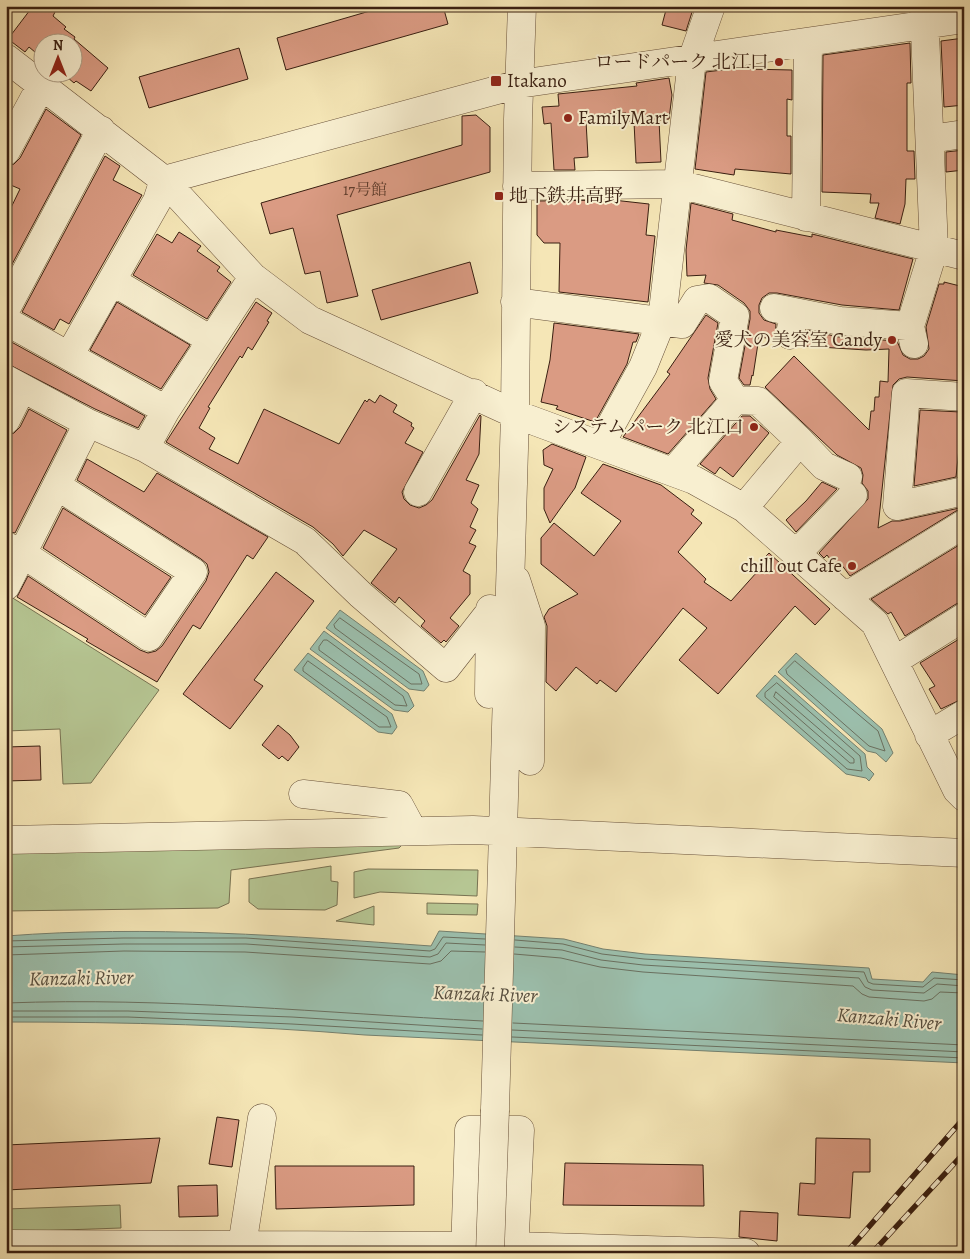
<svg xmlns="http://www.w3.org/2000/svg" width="970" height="1259" viewBox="0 0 970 1259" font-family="Alegreya,'Noto Serif JP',serif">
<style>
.green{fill:#b6c693;stroke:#787252}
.water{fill:#9cc0ae;stroke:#74806f}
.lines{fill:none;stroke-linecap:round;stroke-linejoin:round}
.shore{stroke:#6a7060;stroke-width:1}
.building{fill:#da9b83;stroke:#391f11}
.minor-casing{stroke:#68513a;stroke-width:29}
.minor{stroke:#f8efd0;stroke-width:28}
.rail-casing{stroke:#391f11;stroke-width:5.5}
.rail{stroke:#f8efd0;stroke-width:4;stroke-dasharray:11;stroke-linecap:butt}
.minor-bridge-casing{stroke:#68513a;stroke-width:29;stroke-linecap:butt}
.minor-bridge{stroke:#f8efd0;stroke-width:28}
.poi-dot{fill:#8f2418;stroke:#f8efd0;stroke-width:2}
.labels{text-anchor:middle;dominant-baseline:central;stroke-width:4;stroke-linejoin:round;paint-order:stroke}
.number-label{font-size:16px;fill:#613e2e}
.poi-label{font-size:19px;fill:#391f11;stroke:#f8efd0;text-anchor:end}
.water-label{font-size:20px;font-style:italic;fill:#574f40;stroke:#f8efd0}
</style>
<rect width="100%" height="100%" fill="#f5e6b6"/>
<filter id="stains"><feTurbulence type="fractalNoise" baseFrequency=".004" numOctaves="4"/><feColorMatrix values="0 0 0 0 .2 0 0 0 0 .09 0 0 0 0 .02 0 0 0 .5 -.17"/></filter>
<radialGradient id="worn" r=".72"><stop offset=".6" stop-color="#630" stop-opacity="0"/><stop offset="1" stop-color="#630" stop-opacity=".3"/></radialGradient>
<path class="green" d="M 8,595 L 159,690 L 91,783 L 63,784 L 60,729 L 6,731 L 6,599 Z
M 402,845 L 399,848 L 231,870 L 229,903 L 218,908 L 6,911 L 6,852 Z
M 331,866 L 331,881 L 338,882 L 337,905 L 325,910 L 258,909 L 249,902 L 249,879 Z
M 368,869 L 478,870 L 477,896 L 380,892 L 354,898 L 354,872 Z
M 427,903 L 478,904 L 477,915 L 427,914 Z
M 374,906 L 374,925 L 336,921 Z
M 120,1205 L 121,1228 L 6,1232 L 6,1209 Z"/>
<path class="water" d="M 340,610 L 423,671 L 429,685 L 424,691 L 409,689 L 326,628 Z
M 324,631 L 408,693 L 414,706 L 408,712 L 394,710 L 310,649 Z
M 308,653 L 392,714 L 397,727 L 392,734 L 378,732 L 294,670 Z
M 796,653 L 882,729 L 893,753 L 886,762 L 876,753 L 867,751 L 778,672 Z
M 775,675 L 865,754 L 867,767 L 874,774 L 869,781 L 866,778 L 846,774 L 756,696 Z
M 439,931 L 564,939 L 603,949 L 645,954 L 869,968 L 872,979 L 923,982 L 932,972 L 964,975 L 964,1063 L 365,1035 C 245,1025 126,1022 6,1022 L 6,936 C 148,925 290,936 431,946 Z"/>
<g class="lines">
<path class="shore" d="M 340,618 L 419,674 L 422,684 L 411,684 L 335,628 L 334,625 Z
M 324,640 L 327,640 L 403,696 L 407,706 L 395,705 L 319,650 L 319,647 Z
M 308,661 L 387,717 L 391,727 L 379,727 L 303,671 L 303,668 Z
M 795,661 L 878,731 L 885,751 L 869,746 L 787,674 L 786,670 Z
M 777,683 L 860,756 L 862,771 L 847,769 L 765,697 L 765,693 Z
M 776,692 L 854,759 L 854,763 L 850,763 L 774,697 Z
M 515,940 L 563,944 L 602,954 L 644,959 L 864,972 L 868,982 L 873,984 L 923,987 L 934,978 L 964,980
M 6,941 L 123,938 L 246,938 L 430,951 L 435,949 L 443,937 L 485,939
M 6,947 L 124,944 L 246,944 L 430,957 L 438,954 L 446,943 L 485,945
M 515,947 L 562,950 L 601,960 L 643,965 L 859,978 L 865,987 L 872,990 L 924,993 L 937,984 L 964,986
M 514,954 L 561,958 L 600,967 L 643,972 L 853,986 L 862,994 L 869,997 L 924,1001 L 932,999 L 940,992 L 964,993
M 6,955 L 124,951 L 245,952 L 430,964 L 441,961 L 451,951 L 485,952
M 6,1003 C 165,997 324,1013 483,1021
M 6,1011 L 128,1011 L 292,1017 L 482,1029
M 6,1017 L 128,1017 L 292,1024 L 482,1035
M 513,1023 L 964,1045
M 512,1030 L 964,1052
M 512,1037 L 964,1058"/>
</g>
<path class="building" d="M 33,6 L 46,6 L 55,12 L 53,16 L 66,27 L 64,29 L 75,37 L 74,39 L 108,68 L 91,91 L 76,81 L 74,83 L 61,72 L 72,72 L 72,42 L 42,42 L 42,58 L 29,47 L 25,52 L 8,39 Z
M 387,6 L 443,6 L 448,24 L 286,70 L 277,38 Z
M 667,6 L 694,6 L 686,31 L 662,25 Z
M 964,38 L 964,105 L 944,107 L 941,41 Z
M 910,43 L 911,83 L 907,83 L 907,151 L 914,151 L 915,179 L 906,179 L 905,204 L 900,224 L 875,218 L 879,203 L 870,203 L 871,194 L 822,192 L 823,55 Z
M 239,48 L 248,79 L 149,108 L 139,77 Z
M 746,67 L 746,69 L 792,70 L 792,100 L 787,99 L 787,136 L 791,136 L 791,174 L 735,169 L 734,175 L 695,169 L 706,72 Z
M 669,78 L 672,95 L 669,119 L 659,120 L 661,162 L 636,163 L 634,122 L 626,122 L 626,113 L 590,115 L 590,121 L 586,121 L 588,157 L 574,158 L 575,170 L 554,170 L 551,123 L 544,124 L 542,107 L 559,106 L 558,94 L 637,86 L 636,83 Z
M 46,109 L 81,135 L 9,270 L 6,269 L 6,218 L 20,189 L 6,183 L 6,167 L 14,164 L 20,158 Z
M 476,115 L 490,127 L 490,172 L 337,215 L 358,296 L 327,303 L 320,271 L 305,274 L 293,228 L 270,234 L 261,203 L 462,145 L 462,116 Z
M 964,150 L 964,170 L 946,172 L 946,152 Z
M 105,156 L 120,166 L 113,180 L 142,195 L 69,324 L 60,319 L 54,330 L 22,312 Z
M 613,200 L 649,204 L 646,235 L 655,236 L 648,302 L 559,292 L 560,243 L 544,243 L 537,235 L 537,201 Z
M 691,203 L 733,214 L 732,220 L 776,232 L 776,230 L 812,237 L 812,234 L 913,259 L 899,310 L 842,305 L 777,293 L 769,293 L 762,298 L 759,305 L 759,313 L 764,320 L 776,324 L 775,339 L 759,337 L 753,376 L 752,375 L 750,385 L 744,385 L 739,378 L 750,319 L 750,311 L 744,303 L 718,285 L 704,283 L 706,275 L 687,276 L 686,250 Z
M 179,232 L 201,246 L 197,251 L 220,267 L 217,271 L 231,282 L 207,319 L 133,275 L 157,234 L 172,243 Z
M 470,262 L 478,293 L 381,320 L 372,290 Z
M 944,282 L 964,287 L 964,381 L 907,377 L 899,379 L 893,385 L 878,528 L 892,521 L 900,521 L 964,507 L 964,508 L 956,511 L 850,576 L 841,564 L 836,567 L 827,555 L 824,558 L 819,553 L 868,499 L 868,491 L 862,483 L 863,475 L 861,468 L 837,455 L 765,387 L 794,356 L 869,430 L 871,411 L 874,411 L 875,397 L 879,397 L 880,381 L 888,382 L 889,349 L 866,350 L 804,346 L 807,343 L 803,342 L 807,330 L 839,337 L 897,341 L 903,355 L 910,359 L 918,359 L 924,356 L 929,349 L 926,327 L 939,284 L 944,284 Z
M 117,302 L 190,345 L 161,389 L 90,350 Z
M 256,302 L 272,313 L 267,321 L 269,322 L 252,350 L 248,347 L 242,358 L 240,356 L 208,407 L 210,408 L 199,428 L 215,438 L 209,449 L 238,464 L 264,409 L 339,444 L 365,400 L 367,402 L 369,399 L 375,403 L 380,395 L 397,405 L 393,412 L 412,423 L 411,426 L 414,428 L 405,443 L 423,452 L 402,492 L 404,499 L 410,505 L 419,508 L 426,505 L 432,500 L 480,415 L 481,416 L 479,454 L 466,480 L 479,485 L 471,503 L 478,509 L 470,527 L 476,530 L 469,543 L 476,546 L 463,571 L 470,575 L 470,594 L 450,618 L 459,626 L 446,642 L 444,640 L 441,643 L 421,626 L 425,621 L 399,597 L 395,603 L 371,583 L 397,549 L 364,530 L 343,556 L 333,544 L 313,527 L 166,442 Z
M 706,315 L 718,323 L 708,378 L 710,389 L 716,399 L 668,454 L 623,437 L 670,374 L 667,372 Z
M 554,323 L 639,334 L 636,342 L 633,342 L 627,364 L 595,422 L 556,409 L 558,406 L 541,402 L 550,360 Z
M 6,339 L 145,416 L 138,428 L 95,409 L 6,363 Z
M 29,409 L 67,430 L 15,533 L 6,531 L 6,436 L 14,433 L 20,427 Z
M 920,410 L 961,412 L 959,448 L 956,477 L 914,486 Z
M 742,416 L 750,416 L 769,433 L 733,477 L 720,467 L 715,474 L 700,464 Z
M 552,444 L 586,457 L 575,488 L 550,523 L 544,509 L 544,488 L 553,469 L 544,465 L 543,450 Z
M 87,459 L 144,492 L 157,473 L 268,537 L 253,559 L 247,555 L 200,629 L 193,625 L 157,682 L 86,641 L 88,639 L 17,597 L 28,576 L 140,650 L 148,653 L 156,651 L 162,646 L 206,581 L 209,572 L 207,564 L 201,559 L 77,480 Z
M 603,464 L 661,485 L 694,510 L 691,514 L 702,523 L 678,552 L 706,579 L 704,582 L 731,601 L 757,572 L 754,569 L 769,553 L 830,609 L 815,625 L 795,606 L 718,694 L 679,660 L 707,628 L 683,608 L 616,692 L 600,680 L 597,684 L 576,667 L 556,691 L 546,682 L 547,626 L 544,617 L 549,609 L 578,594 L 541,564 L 541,538 L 554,523 L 594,556 L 621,521 L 581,493 Z
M 822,482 L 837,489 L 796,532 L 786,520 L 806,501 Z
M 63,508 L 171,577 L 145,615 L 43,548 Z
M 964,542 L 964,601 L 956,604 L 905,636 L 891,612 L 888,614 L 871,599 Z
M 276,572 L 314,601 L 254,680 L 263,686 L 230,729 L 183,694 Z
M 964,636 L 964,698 L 941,709 L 929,689 L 935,686 L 920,663 Z
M 278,725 L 290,735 L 299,747 L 288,761 L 282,756 L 279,759 L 262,745 Z
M 40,746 L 41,780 L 6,781 L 6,747 Z
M 217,1117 L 239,1120 L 232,1167 L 209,1164 Z
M 160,1138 L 151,1183 L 6,1190 L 6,1145 Z
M 816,1138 L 870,1139 L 870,1172 L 853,1172 L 850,1218 L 798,1215 L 800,1183 L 815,1184 Z
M 565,1163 L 703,1165 L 704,1206 L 563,1205 Z
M 275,1166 L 414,1166 L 414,1205 L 276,1209 Z
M 217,1185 L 218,1216 L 179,1217 L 178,1186 Z
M 740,1211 L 778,1213 L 777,1241 L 739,1237 Z"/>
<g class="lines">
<g class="minor-casing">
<path id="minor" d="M 6,58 L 164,180 L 253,277 L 310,320 L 515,414 L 694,480 L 744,508 L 875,623 L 957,790 L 964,797
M 930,139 L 964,134
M 6,151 L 42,84
M 517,186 L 678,184 L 964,256
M 806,217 L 808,42
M 112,281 L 211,340
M 515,302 L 682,324 L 697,300 L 709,298 L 735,316 L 723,381 L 735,400 L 758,401 L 800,441 L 744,508
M 774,308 L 840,321 L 910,326
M 6,309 L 101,130
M 6,321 L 166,410
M 790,335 L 794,312
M 914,344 L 910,326 L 934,249 L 924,8
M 69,356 L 157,201 L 164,180 L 519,84 L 964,19
M 6,379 L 88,423 L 145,448 L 305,541 L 361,595 L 446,668 L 489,613
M 964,397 L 906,393 L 897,506 L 964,491
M 6,420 L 22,388
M 800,441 L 824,466 L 848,477
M 600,445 L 643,367 L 662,320 L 692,60 L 711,6
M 145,448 L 166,410 L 253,277
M 673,472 L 735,400
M 418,492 L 474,393
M 6,546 L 23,554 L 149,637 L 193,572 L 57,486
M 796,554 L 853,495
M 516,580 L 531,626 L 530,761
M 6,586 L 88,423
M 845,597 L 964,524
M 894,661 L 964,617
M 489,694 L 490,609
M 929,735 L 964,714
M 303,794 L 399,805 L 413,831
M 6,840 L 473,830 L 964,853
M 495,1110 L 515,414 L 518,119 L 522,6
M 6,1244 L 465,1246
M 242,1246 L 262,1118
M 515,1246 L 746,1253
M 465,1253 L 469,1130 L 520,1130 L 514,1253"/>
</g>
<use href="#minor" class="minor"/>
<g class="rail-casing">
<path id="rail" d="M 846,1253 L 964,1118
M 872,1253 L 964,1153"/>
</g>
<use href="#rail" class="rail"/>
<g class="minor-bridge-casing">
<path id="minor-bridge" d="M 490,1253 L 495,1110"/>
</g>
<use href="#minor-bridge" class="minor-bridge"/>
</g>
<g class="poi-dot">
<circle cx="779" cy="62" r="5"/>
<rect x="490" y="75" width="12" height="12" rx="2.5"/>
<circle cx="568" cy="118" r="5"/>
<rect x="494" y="191" width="10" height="10" rx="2.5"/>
<circle cx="892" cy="340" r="5"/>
<circle cx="754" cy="427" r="5"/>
<circle cx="852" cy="566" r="5"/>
</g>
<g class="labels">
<g class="number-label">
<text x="365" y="190">17号館</text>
</g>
<g class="poi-label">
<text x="769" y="62">ロードパーク 北江口</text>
<text x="507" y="81" text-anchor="start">Itakano</text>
<text x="578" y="118" text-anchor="start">FamilyMart</text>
<text x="509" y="196" text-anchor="start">地下鉄井高野</text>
<text x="882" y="340">愛犬の美容室 Candy</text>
<text x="744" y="427">システムパーク 北江口</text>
<text x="842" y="566">chill out Cafe</text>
</g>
<g class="water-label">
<text transform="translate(81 978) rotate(-1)">Kanzaki River</text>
<text transform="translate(485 994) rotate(2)">Kanzaki River</text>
<text transform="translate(889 1019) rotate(5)">Kanzaki River</text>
</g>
</g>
<rect width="970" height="1259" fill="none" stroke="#f5e6b6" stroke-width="25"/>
<rect x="8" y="8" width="955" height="1244" fill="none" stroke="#391f11" stroke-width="2.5"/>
<rect x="12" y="12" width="945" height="1234" fill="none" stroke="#391f11"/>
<g transform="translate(58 58)"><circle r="24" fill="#f8efd0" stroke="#ac9c84"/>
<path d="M0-4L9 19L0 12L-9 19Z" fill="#8f2418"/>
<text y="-8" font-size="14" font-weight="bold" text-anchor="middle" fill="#391f11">N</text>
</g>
<rect width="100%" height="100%" filter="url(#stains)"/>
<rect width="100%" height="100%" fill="url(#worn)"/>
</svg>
